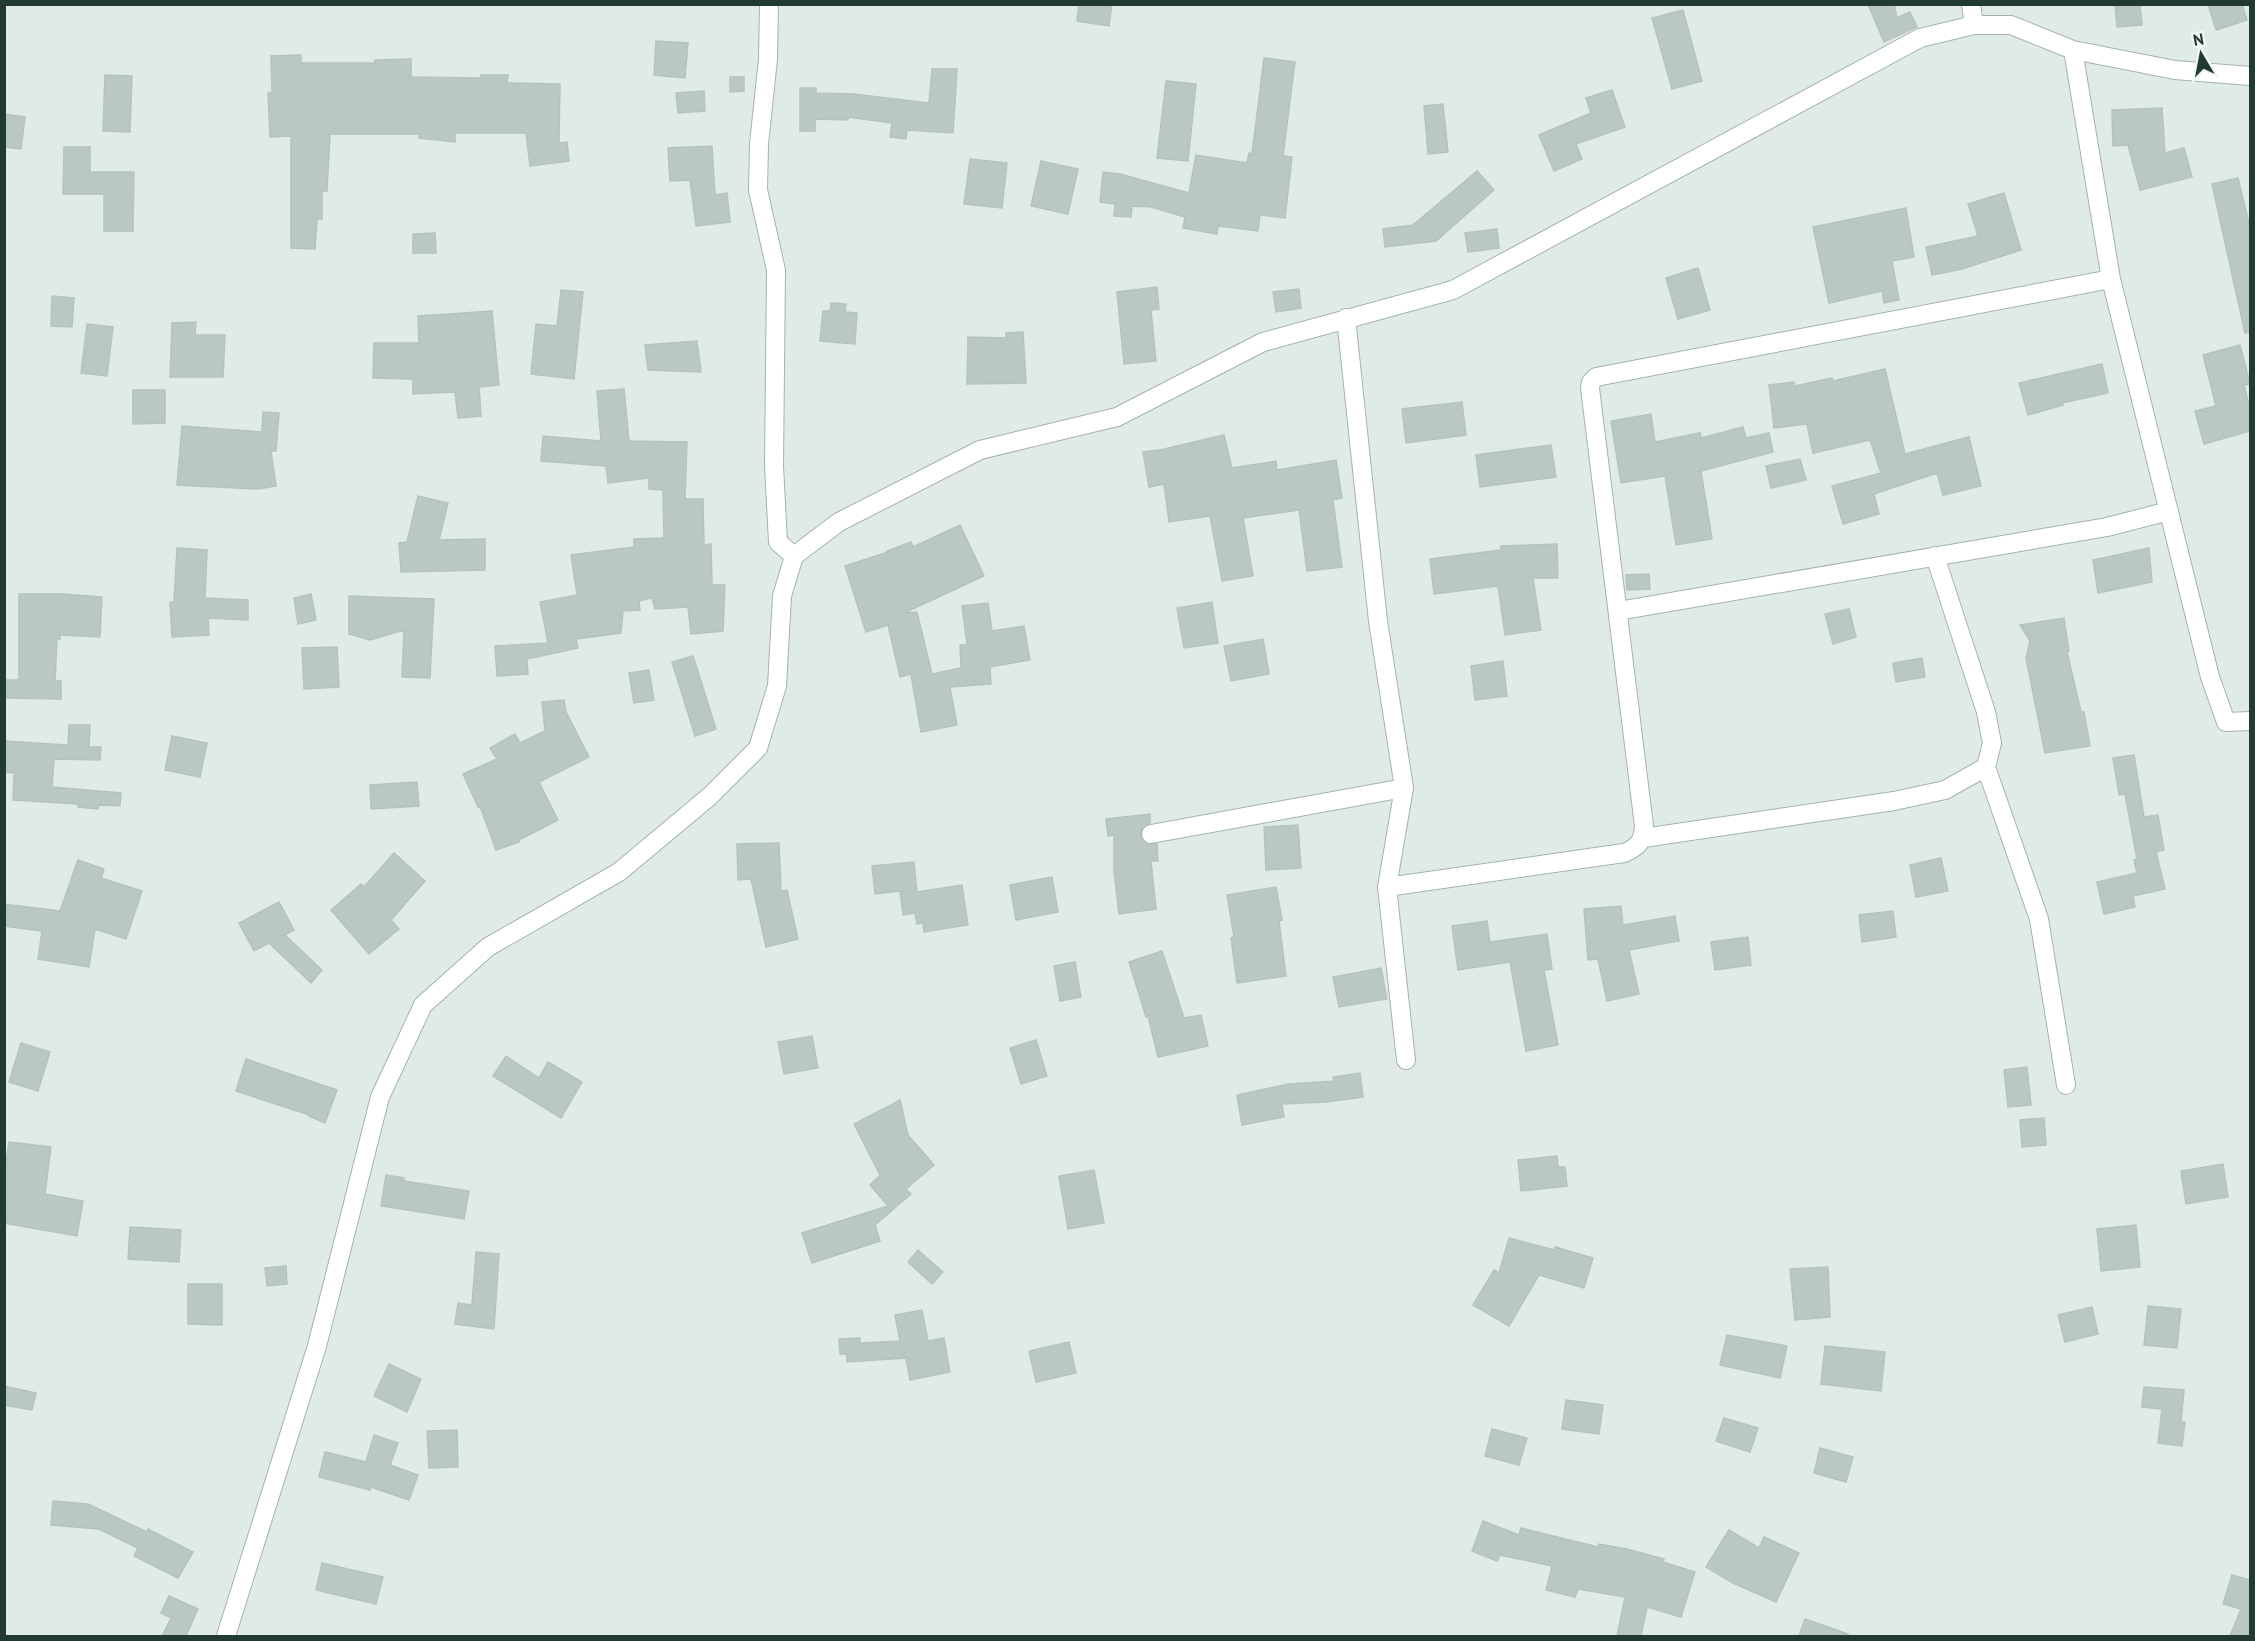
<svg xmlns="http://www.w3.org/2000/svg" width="2255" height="1641" viewBox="0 0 2255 1641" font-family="'PT Sans',sans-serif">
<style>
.building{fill:#b9c9c1;stroke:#b3c4bc;stroke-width:1.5}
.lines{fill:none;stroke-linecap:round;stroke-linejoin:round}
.minor-casing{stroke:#a4b3ac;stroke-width:20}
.minor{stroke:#fff;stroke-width:18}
</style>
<rect width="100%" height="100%" fill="#e1ebe6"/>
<path class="building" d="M 1079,4 L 1112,4 L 1109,26 L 1077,21 Z
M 1868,4 L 1894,4 L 1897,18 L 1910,12 L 1917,27 L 1884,42 Z
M 2115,4 L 2140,4 L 2142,25 L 2117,27 Z
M 2208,4 L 2242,4 L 2247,20 L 2216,30 Z
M 1683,10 L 1702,81 L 1672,89 L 1652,18 Z
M 656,41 L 688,43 L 685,78 L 654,75 Z
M 301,55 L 301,63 L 375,63 L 375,60 L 411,59 L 411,77 L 481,78 L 481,75 L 508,75 L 507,83 L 560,84 L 559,143 L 567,142 L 569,161 L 530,166 L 526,133 L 455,133 L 455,142 L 419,138 L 419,134 L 330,134 L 327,191 L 322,191 L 322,219 L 317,219 L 315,249 L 291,248 L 291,136 L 270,137 L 268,93 L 272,93 L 271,56 Z
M 1264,58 L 1295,62 L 1283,156 L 1292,157 L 1285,218 L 1260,215 L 1258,231 L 1218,226 L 1217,234 L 1183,228 L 1185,217 L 1151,207 L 1132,206 L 1131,217 L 1114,216 L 1115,204 L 1100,202 L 1103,172 L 1120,174 L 1189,193 L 1196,155 L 1247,163 L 1249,153 L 1252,154 Z
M 932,69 L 957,69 L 953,133 L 907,130 L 906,139 L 890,137 L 892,123 L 848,117 L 848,120 L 815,119 L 815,131 L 800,131 L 800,88 L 816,88 L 816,93 L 853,94 L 929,103 Z
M 105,75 L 132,76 L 130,132 L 103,131 Z
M 730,77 L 744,77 L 744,91 L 730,92 Z
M 1166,81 L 1196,84 L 1188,161 L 1157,158 Z
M 1612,90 L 1625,127 L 1576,144 L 1582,159 L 1554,171 L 1539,135 L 1591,113 L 1586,98 Z
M 704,91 L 705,111 L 678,113 L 676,93 Z
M 1443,104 L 1448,152 L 1428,154 L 1424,106 Z
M 2162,108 L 2165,153 L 2184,148 L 2192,177 L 2140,190 L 2128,145 L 2113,146 L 2112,110 Z
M 4,114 L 25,117 L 21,149 L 4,147 Z
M 712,146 L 715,195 L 727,193 L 730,222 L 696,226 L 690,180 L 670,181 L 668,148 Z
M 64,147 L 90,147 L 90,172 L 134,172 L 133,231 L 104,231 L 104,194 L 63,194 Z
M 970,159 L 1007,163 L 1002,208 L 964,204 Z
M 1041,161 L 1078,169 L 1068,214 L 1031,206 Z
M 1477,171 L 1494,190 L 1436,241 L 1385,247 L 1383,229 L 1413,225 Z
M 2238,178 L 2250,227 L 2250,332 L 2245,333 L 2212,184 Z
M 2004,193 L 2021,250 L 1962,269 L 1932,275 L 1926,247 L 1978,236 L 1968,204 Z
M 1906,208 L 1914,257 L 1892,261 L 1899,300 L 1884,303 L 1882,291 L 1829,303 L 1813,227 Z
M 1497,229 L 1499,248 L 1468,252 L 1465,233 Z
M 435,233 L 436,253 L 413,253 L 413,234 Z
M 1698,268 L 1710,310 L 1678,319 L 1666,278 Z
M 1157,287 L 1159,309 L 1151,310 L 1156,361 L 1124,364 L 1117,292 Z
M 1299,289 L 1301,308 L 1276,312 L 1273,292 Z
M 561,290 L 583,292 L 574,379 L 531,374 L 536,324 L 557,326 Z
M 52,296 L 74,298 L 72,327 L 51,326 Z
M 831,303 L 846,304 L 845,312 L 857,313 L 855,344 L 820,341 L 823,311 L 830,311 Z
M 492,311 L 499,385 L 479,387 L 481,416 L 458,418 L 455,392 L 413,394 L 413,379 L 373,378 L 374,343 L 419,343 L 418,316 Z
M 196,322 L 195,335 L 225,335 L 223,377 L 170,377 L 172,323 Z
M 87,324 L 113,327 L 107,376 L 81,373 Z
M 1023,332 L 1026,383 L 967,384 L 968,337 L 1006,338 L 1006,333 Z
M 697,341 L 701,372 L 648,370 L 645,345 Z
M 2240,345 L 2250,384 L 2244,385 L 2250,409 L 2250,431 L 2204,444 L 2195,411 L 2216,406 L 2203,355 Z
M 2102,364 L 2108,393 L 2062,403 L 2063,405 L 2028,415 L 2019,383 Z
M 1885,369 L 1905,454 L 1969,437 L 1981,486 L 1943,495 L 1937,473 L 1874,494 L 1879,514 L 1843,524 L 1832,486 L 1881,473 L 1870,440 L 1813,453 L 1807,424 L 1774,428 L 1769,385 L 1794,382 L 1795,386 L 1832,378 L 1833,381 Z
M 624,389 L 629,441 L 687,442 L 685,499 L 703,499 L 704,545 L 711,544 L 712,585 L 725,585 L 723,631 L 691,634 L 688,607 L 655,609 L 652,598 L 639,601 L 640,610 L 623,611 L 621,633 L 576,639 L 578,648 L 527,659 L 528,674 L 497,676 L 495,646 L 548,643 L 540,602 L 577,595 L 571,555 L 634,547 L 634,539 L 664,538 L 663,490 L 649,489 L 649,478 L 608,483 L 606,466 L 541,461 L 543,436 L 601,441 L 597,391 Z
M 133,390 L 165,390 L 165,423 L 133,424 Z
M 1462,402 L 1466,435 L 1406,443 L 1402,409 Z
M 263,412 L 279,413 L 276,451 L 271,451 L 276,486 L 258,489 L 177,485 L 182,426 L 262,432 Z
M 1651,414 L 1655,442 L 1700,433 L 1701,438 L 1743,427 L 1746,438 L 1769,433 L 1773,452 L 1701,471 L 1712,539 L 1676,545 L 1665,476 L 1621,483 L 1611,421 Z
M 1224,435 L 1232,468 L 1276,461 L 1277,470 L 1336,460 L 1342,498 L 1333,500 L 1342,567 L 1307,571 L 1299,510 L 1243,518 L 1253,576 L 1222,581 L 1210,516 L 1169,522 L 1164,484 L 1149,487 L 1143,452 L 1160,450 Z
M 1551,445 L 1556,477 L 1480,487 L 1476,455 Z
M 1800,459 L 1806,480 L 1771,488 L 1766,466 Z
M 418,496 L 448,503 L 439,540 L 485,539 L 485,570 L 401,572 L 399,543 L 407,542 Z
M 960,525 L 984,576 L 904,613 L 917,612 L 932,674 L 961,668 L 960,645 L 967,645 L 962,606 L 988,603 L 992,631 L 1024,626 L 1030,660 L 990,667 L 991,684 L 950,687 L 957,725 L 921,732 L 911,674 L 900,677 L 888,625 L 866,632 L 845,566 L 888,552 L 887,551 L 911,542 L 913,547 Z
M 1557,544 L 1558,578 L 1533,578 L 1541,630 L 1505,635 L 1498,586 L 1434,594 L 1430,559 L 1501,550 L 1501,546 Z
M 177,548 L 207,550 L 205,598 L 248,600 L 248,620 L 208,618 L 209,635 L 172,637 L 170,602 L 174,602 Z
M 2149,548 L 2152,582 L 2098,593 L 2093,560 Z
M 1649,574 L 1650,589 L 1627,590 L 1626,575 Z
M 19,594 L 61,594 L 102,597 L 100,637 L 60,635 L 60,639 L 57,639 L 55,681 L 61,681 L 61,699 L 7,698 L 7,680 L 19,680 Z
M 311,594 L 316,620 L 298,624 L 294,598 Z
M 349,596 L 434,599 L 430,678 L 402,677 L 404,630 L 370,640 L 349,634 Z
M 1212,602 L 1218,643 L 1184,648 L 1177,608 Z
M 1849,609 L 1856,637 L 1833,644 L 1825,614 Z
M 2064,618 L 2069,651 L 2067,652 L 2081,712 L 2084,712 L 2090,746 L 2045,753 L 2026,658 L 2030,641 L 2020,625 Z
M 1263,639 L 1269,674 L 1231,681 L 1224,646 Z
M 337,647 L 339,687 L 304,689 L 302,648 Z
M 693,656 L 716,729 L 695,736 L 672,662 Z
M 1922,658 L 1925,677 L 1896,682 L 1893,663 Z
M 1503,661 L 1507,696 L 1475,700 L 1471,666 Z
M 649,670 L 654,700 L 634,703 L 629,673 Z
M 564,700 L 566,712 L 589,757 L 539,782 L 558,820 L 519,840 L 519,842 L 496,850 L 480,806 L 478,807 L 463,774 L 497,759 L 490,748 L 515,734 L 520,743 L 545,731 L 542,702 Z
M 69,725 L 90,725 L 89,747 L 101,747 L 100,760 L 54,759 L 52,787 L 121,793 L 120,806 L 99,805 L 98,809 L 78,807 L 78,804 L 13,800 L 14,773 L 4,772 L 4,741 L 68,745 Z
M 172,736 L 207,743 L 200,777 L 165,770 Z
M 2134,755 L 2144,817 L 2158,815 L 2164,850 L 2156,852 L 2165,889 L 2133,896 L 2135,907 L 2104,914 L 2097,882 L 2137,873 L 2134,860 L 2137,859 L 2125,794 L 2119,795 L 2113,758 Z
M 417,782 L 419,806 L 371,809 L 370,785 Z
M 1150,814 L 1150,823 L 1143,826 L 1140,835 L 1147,844 L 1157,844 L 1158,861 L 1151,861 L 1156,909 L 1119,914 L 1114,871 L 1114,835 L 1108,836 L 1106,819 Z
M 1298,825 L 1301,868 L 1266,870 L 1264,827 Z
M 779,843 L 781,891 L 787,890 L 798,939 L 766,947 L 751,879 L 738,880 L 737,844 Z
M 394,853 L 425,881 L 391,920 L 399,929 L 369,954 L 331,910 L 361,884 L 364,887 Z
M 1941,858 L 1948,891 L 1916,897 L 1910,865 Z
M 78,860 L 104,869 L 101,878 L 142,891 L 126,939 L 95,929 L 89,967 L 38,959 L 42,931 L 4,926 L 4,904 L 60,911 Z
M 914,862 L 917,892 L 962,885 L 968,925 L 924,932 L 923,923 L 917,924 L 915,913 L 903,915 L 900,891 L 875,894 L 872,866 Z
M 1052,877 L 1058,912 L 1016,920 L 1010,885 Z
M 1276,887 L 1282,920 L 1279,921 L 1286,976 L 1237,983 L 1231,938 L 1234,937 L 1227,895 Z
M 279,902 L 294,930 L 285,935 L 322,970 L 311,983 L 269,943 L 254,951 L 239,923 Z
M 1621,906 L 1623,925 L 1675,916 L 1679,941 L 1629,950 L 1639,994 L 1607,1001 L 1598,959 L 1588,960 L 1584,909 Z
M 1893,911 L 1896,937 L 1862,942 L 1859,915 Z
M 1487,921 L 1490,942 L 1547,934 L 1552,969 L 1544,970 L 1558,1045 L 1526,1051 L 1510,962 L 1458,970 L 1452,926 Z
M 1748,937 L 1751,965 L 1715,970 L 1711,942 Z
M 1162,951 L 1184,1018 L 1201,1015 L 1208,1046 L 1158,1057 L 1148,1016 L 1146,1017 L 1129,962 Z
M 1075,962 L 1081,997 L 1060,1001 L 1054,966 Z
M 1381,968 L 1387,999 L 1339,1007 L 1333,977 Z
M 812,1036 L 818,1068 L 784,1074 L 778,1042 Z
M 1036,1040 L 1047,1076 L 1021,1084 L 1010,1048 Z
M 21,1043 L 50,1052 L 38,1091 L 9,1082 Z
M 506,1056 L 539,1078 L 548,1062 L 582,1082 L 561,1118 L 493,1076 Z
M 246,1059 L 337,1090 L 325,1123 L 309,1116 L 309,1115 L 236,1091 Z
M 2027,1067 L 2031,1105 L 2008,1107 L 2004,1070 Z
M 1360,1073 L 1363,1097 L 1326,1102 L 1282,1104 L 1284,1117 L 1242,1125 L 1237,1095 L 1289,1084 L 1334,1081 L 1333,1077 Z
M 900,1100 L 908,1135 L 934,1165 L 906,1189 L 911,1194 L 875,1225 L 880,1241 L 812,1263 L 802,1233 L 888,1206 L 870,1185 L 880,1175 L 854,1124 Z
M 2044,1118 L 2046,1145 L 2022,1147 L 2020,1120 Z
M 9,1142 L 51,1147 L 45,1194 L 83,1201 L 77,1236 L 4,1223 L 4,1175 Z
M 1557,1156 L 1558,1167 L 1565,1167 L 1567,1186 L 1521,1191 L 1518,1160 Z
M 2223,1164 L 2228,1197 L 2186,1204 L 2181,1171 Z
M 1094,1170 L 1104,1223 L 1068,1229 L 1059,1176 Z
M 386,1175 L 404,1178 L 404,1181 L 469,1191 L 464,1219 L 381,1206 Z
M 2136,1225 L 2140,1267 L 2101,1271 L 2097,1229 Z
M 130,1227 L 181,1230 L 179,1262 L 128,1259 Z
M 1509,1238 L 1554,1250 L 1555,1247 L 1593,1258 L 1584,1288 L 1539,1275 L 1509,1326 L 1473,1305 L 1494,1270 L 1499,1273 Z
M 918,1250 L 943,1272 L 932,1284 L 908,1262 Z
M 476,1252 L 499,1254 L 494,1329 L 455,1324 L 458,1303 L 472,1305 Z
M 286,1266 L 287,1284 L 267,1286 L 265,1268 Z
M 1828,1267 L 1830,1317 L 1795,1320 L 1790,1269 Z
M 188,1284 L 222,1284 L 222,1325 L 188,1324 Z
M 2148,1306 L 2181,1309 L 2177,1348 L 2144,1345 Z
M 2092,1307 L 2098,1334 L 2065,1342 L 2058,1315 Z
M 922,1310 L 928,1341 L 944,1338 L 950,1372 L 910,1380 L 906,1358 L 847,1362 L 847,1354 L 840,1354 L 839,1339 L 860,1338 L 860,1343 L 900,1341 L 895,1315 Z
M 1727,1335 L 1787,1346 L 1780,1378 L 1720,1365 Z
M 1069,1342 L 1076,1373 L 1036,1382 L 1029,1351 Z
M 1825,1346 L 1885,1352 L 1881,1391 L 1821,1384 Z
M 389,1364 L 421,1379 L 407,1412 L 374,1396 Z
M 4,1386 L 36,1393 L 32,1410 L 4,1405 Z
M 2144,1387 L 2184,1390 L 2181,1422 L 2185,1422 L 2182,1446 L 2158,1443 L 2162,1409 L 2142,1407 Z
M 1566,1400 L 1603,1405 L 1599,1434 L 1562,1429 Z
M 1724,1418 L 1758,1428 L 1750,1452 L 1716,1441 Z
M 1492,1429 L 1527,1438 L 1519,1465 L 1485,1456 Z
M 457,1430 L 458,1467 L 429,1468 L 427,1431 Z
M 374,1435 L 398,1443 L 390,1465 L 418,1475 L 409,1500 L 371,1487 L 370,1490 L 319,1477 L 325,1452 L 366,1462 Z
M 1820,1448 L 1853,1457 L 1846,1482 L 1814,1473 Z
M 53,1501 L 88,1504 L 147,1532 L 148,1529 L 193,1552 L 178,1578 L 134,1556 L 138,1548 L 99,1529 L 51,1525 Z
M 1483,1521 L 1519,1535 L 1521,1528 L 1598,1547 L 1599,1544 L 1627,1549 L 1664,1559 L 1663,1562 L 1695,1572 L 1681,1617 L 1647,1607 L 1641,1636 L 1617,1636 L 1625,1597 L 1578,1589 L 1575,1597 L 1546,1590 L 1552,1566 L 1500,1555 L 1497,1561 L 1472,1551 Z
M 1729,1530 L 1759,1548 L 1764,1537 L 1799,1553 L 1776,1602 L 1733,1583 L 1706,1567 Z
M 322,1563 L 383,1577 L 376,1604 L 316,1590 Z
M 2232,1575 L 2250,1580 L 2250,1636 L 2230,1636 L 2241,1609 L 2223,1604 Z
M 169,1596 L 198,1609 L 186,1636 L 162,1636 L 171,1618 L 161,1613 Z
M 1805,1619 L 1848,1634 L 1848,1636 L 1799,1636 Z"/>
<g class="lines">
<g class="minor-casing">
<path id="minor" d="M 769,4 L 768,59 L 759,144 L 758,190 L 776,270 L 774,466 L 778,542 L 794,556
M 1971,4 L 1974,25
M 2073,50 L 2111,279 L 2210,677 L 2226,722 L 2250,721
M 1346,318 L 1378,621 L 1404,788 L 1387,887 L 1406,1060
M 1618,611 L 2107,527 L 2169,511
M 1986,767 L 2039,919 L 2066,1085
M 1151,834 L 1404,788
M 1643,838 L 1894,801 L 1945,790 L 1986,767 L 1992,743 L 1986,712 L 1935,556
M 1387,887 L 1624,853 C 1638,847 1643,842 1644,826 L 1590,388 L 1591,382 L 1596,377 L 2111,279
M 226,1636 L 317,1346 L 380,1097 L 423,1005 L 488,947 L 619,872 L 710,796 L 758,748 L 777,686 L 782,596 L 794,556 L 839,522 L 980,450 L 1117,417 L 1263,342 L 1453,290 L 1920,38 L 1974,25 L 2011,25 L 2073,50 L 2175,70 L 2250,76"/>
</g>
<use href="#minor" class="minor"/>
</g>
<rect width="2255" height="1641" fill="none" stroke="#223b32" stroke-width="12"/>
<g transform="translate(2201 54) rotate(350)" stroke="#f1f8f4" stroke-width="4.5" paint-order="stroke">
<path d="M0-4.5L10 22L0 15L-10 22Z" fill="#223b32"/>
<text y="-9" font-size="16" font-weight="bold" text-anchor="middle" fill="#223b32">N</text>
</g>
</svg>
